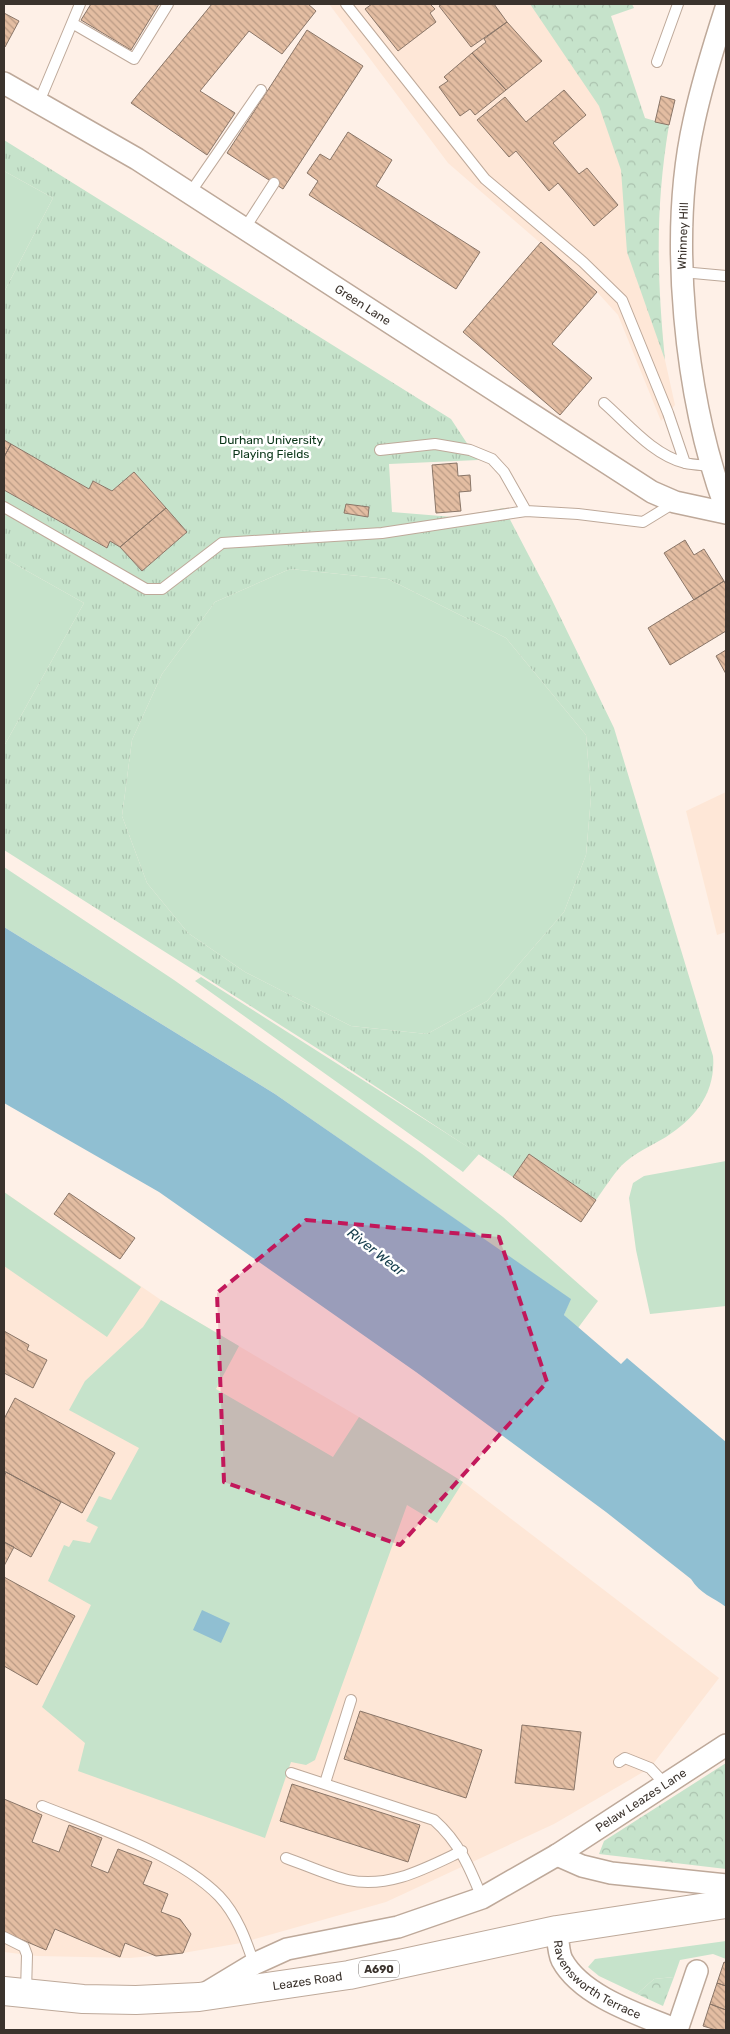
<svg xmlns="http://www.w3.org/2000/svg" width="730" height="2034" viewBox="0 0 730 2034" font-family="Rubik,sans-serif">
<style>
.built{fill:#fee7d7}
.grass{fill:#c6e3cb}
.forest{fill:url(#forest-crowns)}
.park{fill:url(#park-tufts);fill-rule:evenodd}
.water{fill:#90bfd2}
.building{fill:url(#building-back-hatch);stroke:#8a7668}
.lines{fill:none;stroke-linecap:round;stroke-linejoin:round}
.service-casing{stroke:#bea99a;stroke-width:12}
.minor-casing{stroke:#bea99a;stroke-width:24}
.trunk-casing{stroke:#bea99a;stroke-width:30}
.service{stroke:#fff;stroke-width:10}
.minor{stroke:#fff;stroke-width:21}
.trunk{stroke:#fff;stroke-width:28}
.marked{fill:#c2185b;fill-opacity:0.2;stroke:#c2185b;stroke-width:4;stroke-dasharray:10 6;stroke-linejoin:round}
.labels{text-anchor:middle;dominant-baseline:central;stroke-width:5;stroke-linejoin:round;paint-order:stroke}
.shield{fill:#fff;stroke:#76706c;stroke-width:1}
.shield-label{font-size:11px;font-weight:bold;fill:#3b332d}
.street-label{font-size:12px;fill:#3b332d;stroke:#fff}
.park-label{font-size:12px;fill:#0a3518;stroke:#fff}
.water-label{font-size:14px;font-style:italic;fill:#163e4d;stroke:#fff}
</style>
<defs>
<pattern id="forest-crowns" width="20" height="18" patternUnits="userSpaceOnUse" patternTransform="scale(1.25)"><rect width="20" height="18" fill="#c6e3cb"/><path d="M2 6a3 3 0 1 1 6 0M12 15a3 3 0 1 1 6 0" fill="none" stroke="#abc3af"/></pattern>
<pattern id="park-tufts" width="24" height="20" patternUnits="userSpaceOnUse" patternTransform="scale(1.25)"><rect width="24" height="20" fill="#c6e3cb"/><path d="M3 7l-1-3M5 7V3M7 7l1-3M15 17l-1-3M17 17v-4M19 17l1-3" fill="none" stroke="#abc3af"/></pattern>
<pattern id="building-back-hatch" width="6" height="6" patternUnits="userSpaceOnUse" patternTransform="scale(1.25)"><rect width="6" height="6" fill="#e3bda2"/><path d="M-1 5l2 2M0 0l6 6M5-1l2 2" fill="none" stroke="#b99a84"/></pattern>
</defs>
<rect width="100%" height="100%" fill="#fef0e7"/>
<path class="built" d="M 329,4 L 543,4 L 645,119 L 669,125 L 661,172 L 658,220 L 658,289 L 665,360 L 675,405 L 661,421 L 618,315 L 597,292 L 448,163 Z
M 726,792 L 726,932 L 717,935 L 686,811 Z
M 4,1192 L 161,1300 L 359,1417 L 463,1482 L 719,1678 L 650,1768 L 554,1824 L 386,1902 L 241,1943 L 183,1953 L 130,1958 L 37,1956 L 4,1952 Z"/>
<path class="grass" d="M 4,171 L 53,198 L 4,292 Z
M 4,558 L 84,603 L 4,746 Z
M 290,569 L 388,579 L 506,638 L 586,735 L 591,797 L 586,855 L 564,912 L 487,1001 L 427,1034 L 351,1026 L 245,972 L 188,933 L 147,883 L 122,816 L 132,740 L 162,674 L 215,602 Z
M 4,867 L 174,980 L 422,1154 L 503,1217 L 598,1301 L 578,1328 L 564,1315 L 570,1299 L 275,1094 L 4,927 Z
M 201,977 L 479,1154 L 463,1172 L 195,981 Z
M 726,1161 L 726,1306 L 650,1314 L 636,1250 L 629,1198 L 633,1183 L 644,1176 Z
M 4,1192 L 141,1287 L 107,1337 L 4,1266 Z
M 161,1300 L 239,1346 L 216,1389 L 333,1457 L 359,1417 L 463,1482 L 437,1523 L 407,1505 L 315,1760 L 306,1765 L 291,1762 L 265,1838 L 78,1771 L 85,1743 L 42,1707 L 91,1605 L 48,1581 L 64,1545 L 69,1547 L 73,1540 L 90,1543 L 98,1527 L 86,1521 L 99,1496 L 111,1500 L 139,1448 L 69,1410 L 85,1381 L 143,1327 Z
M 726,1941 L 726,1959 L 713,1954 L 680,1960 L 674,1977 L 654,1979 L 637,1994 L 599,1976 L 588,1967 L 595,1959 Z"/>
<path class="forest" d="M 530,4 L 632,4 L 634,8 L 611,16 L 645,118 L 669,125 C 655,208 657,278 665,360 L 627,252 L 621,170 L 599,106 Z
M 726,1763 L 726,1869 L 599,1854 L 604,1841 Z
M 674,1977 L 663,2006 L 637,1994 L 654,1979 Z"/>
<path class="park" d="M 4,140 L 451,419 L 478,460 L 389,464 L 392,512 L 453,517 L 504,508 L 551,598 L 614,728 L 713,1056 C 716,1092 696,1118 666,1137 C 651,1146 634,1153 621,1166 C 612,1176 604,1189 596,1200 L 529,1154 L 513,1177 L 334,1059 L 4,850 L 4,746 L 84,603 L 4,558 L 4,490 L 106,548 L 110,541 L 120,547 L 142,571 L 187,532 L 134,472 L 112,491 L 94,481 L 89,489 L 4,440 L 4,292 L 53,198 L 4,171 ZM 290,569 L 388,579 L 506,638 L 586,735 L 591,797 L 586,855 L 564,912 L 487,1001 L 427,1034 L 351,1026 L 245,972 L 188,933 L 147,883 L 122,816 L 132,740 L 162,674 L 215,602 Z"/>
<path class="water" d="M 4,927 L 275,1094 L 571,1299 L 564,1315 L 621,1364 L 627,1358 L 726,1442 L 726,1607 C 713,1597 700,1594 691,1579 L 606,1512 L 416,1372 L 159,1192 L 4,1103 Z
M 202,1610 L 230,1623 L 221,1643 L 193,1630 Z"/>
<path class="building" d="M 91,4 L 159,4 L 131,50 L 81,20 Z
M 212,4 L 308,4 L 316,11 L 282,54 L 249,31 L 200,91 L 235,113 L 207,155 L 131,103 Z
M 372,4 L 430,4 L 435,9 L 430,13 L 436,22 L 398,51 L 365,9 Z
M 442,4 L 494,4 L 507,22 L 471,47 L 439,6 Z
M 4,13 L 19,21 L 5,47 L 4,46 Z
M 507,22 L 542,61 L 506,90 L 472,53 L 486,42 L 484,39 Z
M 307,30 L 363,66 L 283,189 L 227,153 Z
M 472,53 L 506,90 L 475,115 L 470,109 L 460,116 L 439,87 L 448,81 L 444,77 Z
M 564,90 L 586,115 L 553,143 L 579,174 L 587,168 L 618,205 L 594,226 L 558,183 L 549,191 L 516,151 L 509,157 L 477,120 L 505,97 L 526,122 Z
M 661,96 L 675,100 L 669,125 L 655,122 Z
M 348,132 L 392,160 L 376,186 L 480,252 L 456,289 L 309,195 L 318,181 L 307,173 L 320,154 L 330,160 Z
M 541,242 L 597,292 L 552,344 L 592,378 L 560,415 L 463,332 Z
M 4,440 L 11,444 L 4,457 Z
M 11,444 L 89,489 L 93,481 L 112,491 L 134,472 L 166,508 L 120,547 L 110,541 L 107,548 L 4,490 L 4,457 Z
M 457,463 L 458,476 L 470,475 L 471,491 L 459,492 L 461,511 L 436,513 L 432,465 Z
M 346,504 L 369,507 L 368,517 L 344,513 Z
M 166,508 L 187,532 L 142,571 L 120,547 Z
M 685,540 L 694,555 L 704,549 L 724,581 L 694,600 L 664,553 Z
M 724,581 L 726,585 L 726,631 L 670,665 L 648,628 Z
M 726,650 L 726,674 L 716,656 Z
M 529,1154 L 596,1200 L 581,1222 L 513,1177 Z
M 69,1193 L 135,1238 L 120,1259 L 54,1214 Z
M 4,1331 L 29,1345 L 27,1350 L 47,1360 L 33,1388 L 4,1373 Z
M 15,1398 L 115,1453 L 82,1513 L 4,1471 L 4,1419 Z
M 6,1472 L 61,1502 L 31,1557 L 4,1542 L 4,1477 Z
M 4,1542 L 14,1547 L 4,1566 Z
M 4,1577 L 75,1616 L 37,1685 L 4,1666 Z
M 360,1711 L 482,1750 L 466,1798 L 344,1759 Z
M 522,1725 L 581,1732 L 574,1790 L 515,1783 Z
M 292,1784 L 420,1825 L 408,1862 L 280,1821 Z
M 4,1799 L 42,1815 L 32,1842 L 59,1852 L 69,1825 L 102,1838 L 91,1866 L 108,1873 L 118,1849 L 152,1862 L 143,1884 L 168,1894 L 161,1912 L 180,1919 L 191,1934 L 183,1953 L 156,1956 L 125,1943 L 120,1957 L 55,1929 L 46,1950 L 4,1932 Z
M 724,1962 L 726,1963 L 726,1986 L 717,1983 Z
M 717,1983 L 726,1986 L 726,2010 L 710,2004 Z
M 710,2004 L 726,2010 L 726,2030 L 716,2030 L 703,2026 Z"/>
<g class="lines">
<g class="service-casing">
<path id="service" d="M 346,4 L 485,179 L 583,262 L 622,300 L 668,413 L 685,463
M 72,23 L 134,59 L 168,4
M 657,62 L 678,4
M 39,102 L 80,4
M 190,193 L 261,90
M 245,228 L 274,183
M 682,272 L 726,276
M 604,403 C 628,424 653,455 685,463 C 693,465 703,465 712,466
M 380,450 L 435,444 L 470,450 L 492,459 L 504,472 L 526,511
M 4,507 L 146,589 L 162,589 L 222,543 L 382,533 L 526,511 L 578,514 L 643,522 L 674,503
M 619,1762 L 625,1758 L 650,1768 L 666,1785
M 291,1773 L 434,1820 C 459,1842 470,1868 482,1898
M 325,1783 L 351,1700
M 42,1806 C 97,1828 178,1854 219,1896 C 237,1915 246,1940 254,1964
M 286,1858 C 306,1865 327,1875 348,1880 C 389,1889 426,1868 462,1851
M 4,1937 L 24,1947 L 27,1955 L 26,1992"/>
</g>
<g class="minor-casing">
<g id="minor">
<path d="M 726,8 C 714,45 702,84 694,121 C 668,237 685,399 726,509"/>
<path id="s1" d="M 4,83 L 137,159 L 652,492 L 675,502 L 726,513"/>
<path d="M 557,1855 L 582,1866 L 611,1873 L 726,1885"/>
<path id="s2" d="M 557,1930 C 558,1939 558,1952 562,1960 C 582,1997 641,2015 677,2030"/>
<path id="s3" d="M 206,1993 L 254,1964 L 287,1949 L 398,1927 L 482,1898 L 557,1855 L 726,1745"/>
<path d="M 677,2030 L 697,1971"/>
</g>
</g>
<g class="trunk-casing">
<g id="trunk">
<path id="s4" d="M 4,1991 L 83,1999 L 136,2000 L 199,1997 L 349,1975 L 557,1930 L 726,1904"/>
</g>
</g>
<use href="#service" class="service"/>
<use href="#minor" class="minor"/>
<use href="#trunk" class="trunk"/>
</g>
<path class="marked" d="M 306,1220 L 499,1237 L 547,1382 L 400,1545 L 224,1482 L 217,1293 Z"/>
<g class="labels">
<rect class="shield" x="359" y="1960.5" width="40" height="17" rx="4"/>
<g class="shield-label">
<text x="379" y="1969">A690</text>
</g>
<g class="street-label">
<text transform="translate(683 236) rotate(-88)">Whinney Hill</text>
<text stroke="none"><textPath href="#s1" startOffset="422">Green Lane</textPath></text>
<text stroke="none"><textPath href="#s3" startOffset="481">Pelaw Leazes Lane</textPath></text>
<text stroke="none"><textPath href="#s2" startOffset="69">Ravensworth Terrace</textPath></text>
<text stroke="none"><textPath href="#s4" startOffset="305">Leazes Road</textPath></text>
</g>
<g class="park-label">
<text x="271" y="440">Durham University<tspan x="271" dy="14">Playing Fields</tspan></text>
</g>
<g class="water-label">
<text transform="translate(376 1252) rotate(38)">River Wear</text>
</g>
</g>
<rect width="730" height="2034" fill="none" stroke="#3b332d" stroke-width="10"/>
</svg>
